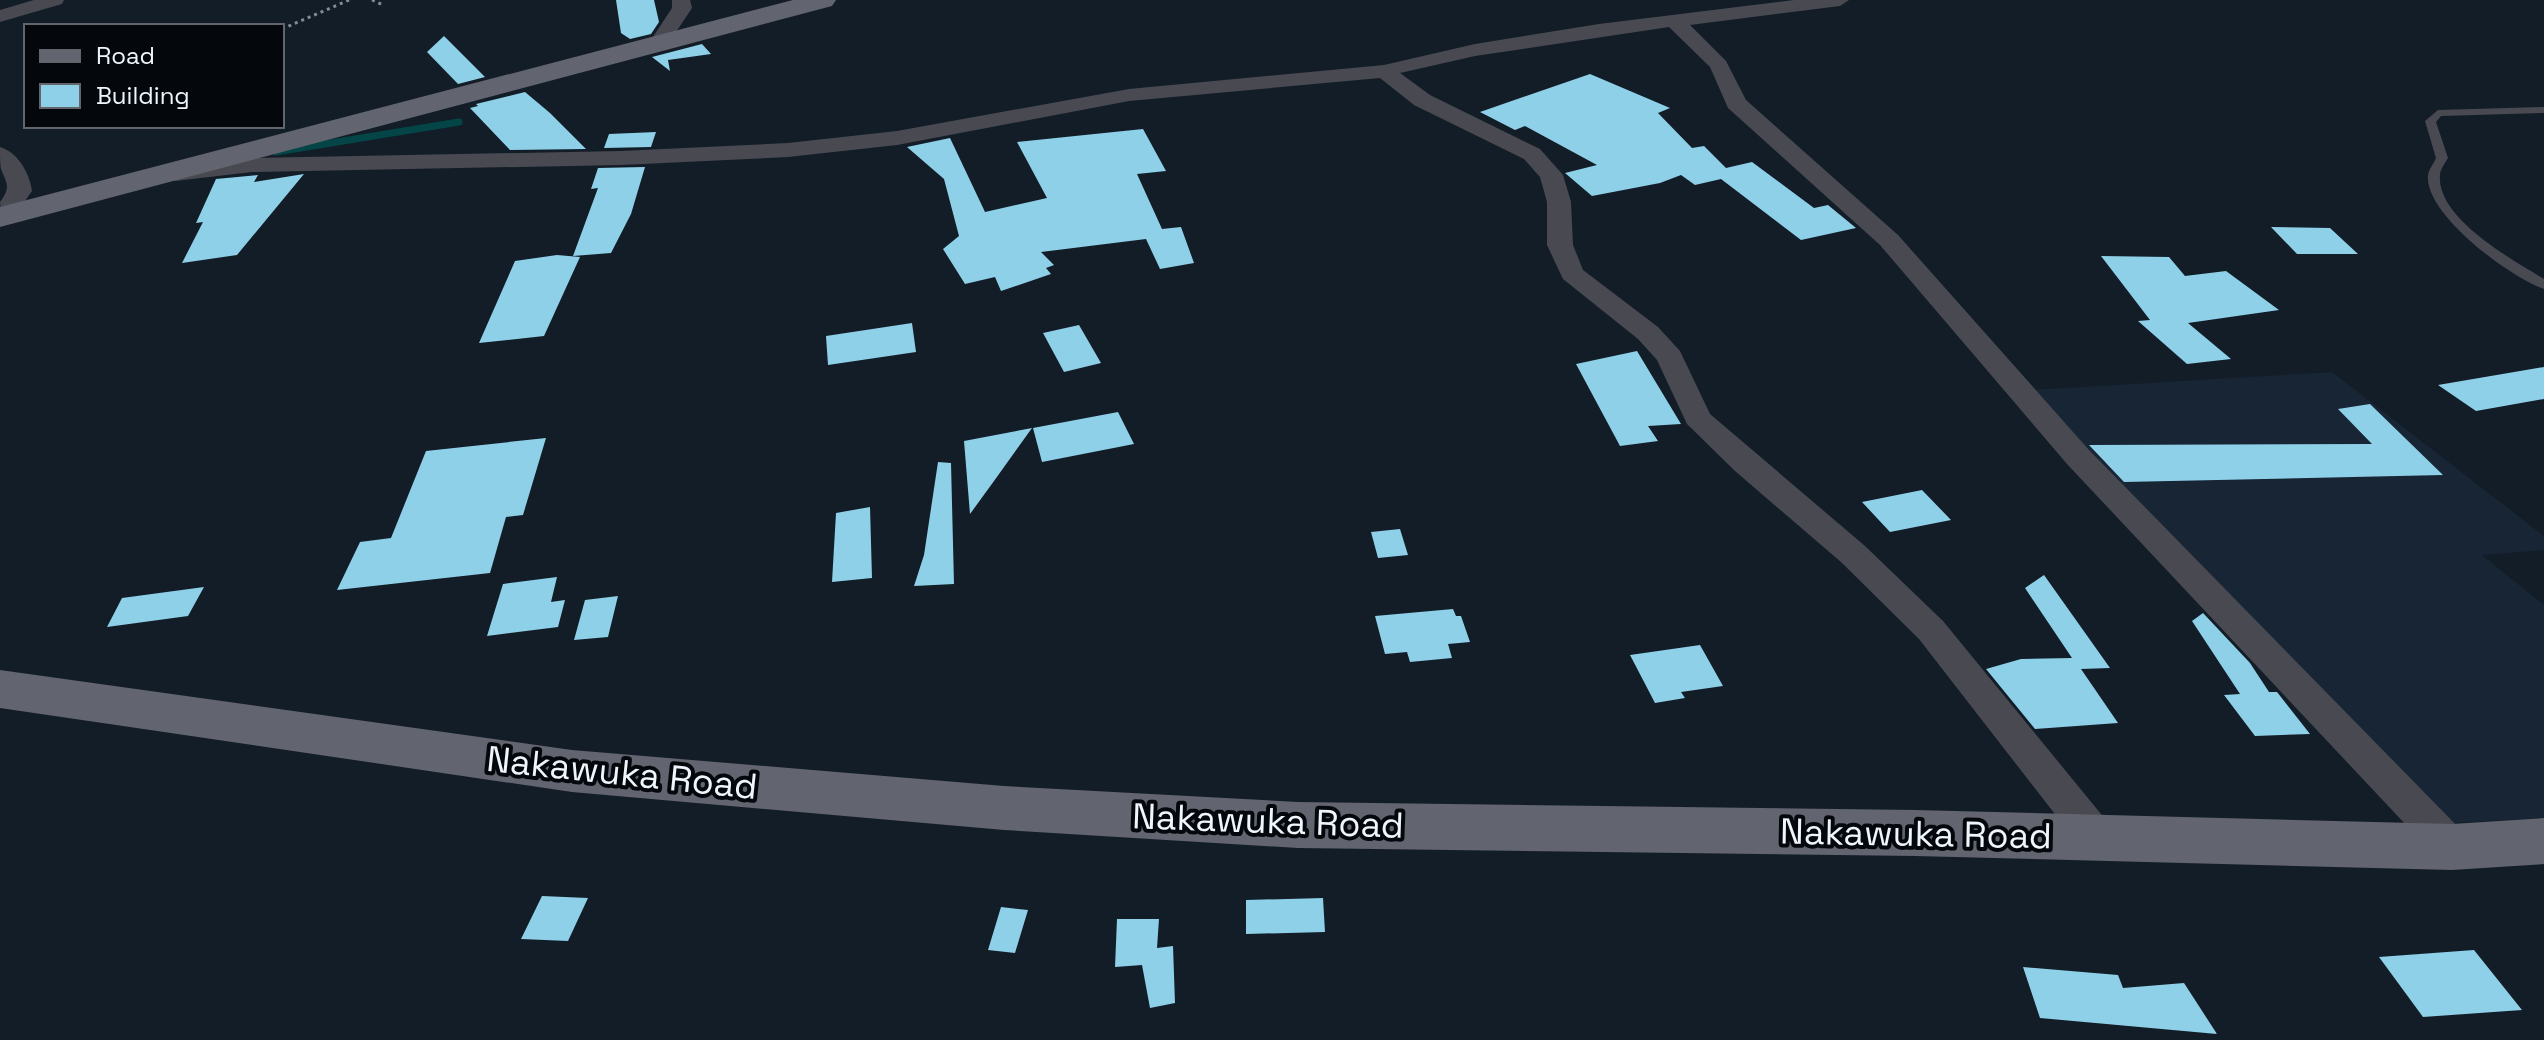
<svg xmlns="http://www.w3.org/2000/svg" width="2544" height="1040" viewBox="0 0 2544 1040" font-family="'Space Grotesk',sans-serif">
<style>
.built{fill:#172535}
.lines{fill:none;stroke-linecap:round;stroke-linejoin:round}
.stream{stroke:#044647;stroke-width:7}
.building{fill:#8fd0e9}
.path{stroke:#838b95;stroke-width:3;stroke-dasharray:3 4;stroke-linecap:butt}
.lane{fill:#494a51;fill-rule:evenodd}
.street{fill:#494a51;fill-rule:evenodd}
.secondary{fill:#62646f;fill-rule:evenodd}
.labels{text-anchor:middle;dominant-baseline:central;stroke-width:8;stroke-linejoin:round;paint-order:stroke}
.near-street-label{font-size:36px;fill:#eef5fd;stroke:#04070b}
</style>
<rect width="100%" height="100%" fill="#131d28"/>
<path class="built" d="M 2332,372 L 2544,536 L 2544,550 L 2482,555 L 2544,605 L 2544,818 L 2450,823 L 2104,475 L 2031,390 Z"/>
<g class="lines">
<path class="stream" d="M 276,152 L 459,122"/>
</g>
<path class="building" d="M 616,0 L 654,0 L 659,22 L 651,34 L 630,39 L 621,33 Z
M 444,36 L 485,77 L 458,84 L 427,52 Z
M 702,44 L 711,54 L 668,60 L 670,71 L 652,57 Z
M 1590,74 L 1670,108 L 1658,113 L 1692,148 L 1704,146 L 1726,168 L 1752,162 L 1814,208 L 1828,205 L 1856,228 L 1801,240 L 1721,179 L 1695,185 L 1681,175 L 1660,183 L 1592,196 L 1565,173 L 1597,165 L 1525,126 L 1515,130 L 1480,112 Z
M 525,92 L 550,113 L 586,149 L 510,150 L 470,108 L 478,106 L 476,104 Z
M 1143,129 L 1166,171 L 1137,174 L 1162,229 L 1181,227 L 1194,263 L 1160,269 L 1146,239 L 1041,252 L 1054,265 L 1046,268 L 1051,274 L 1001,291 L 995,277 L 965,284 L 943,249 L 959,236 L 944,179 L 907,147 L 950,138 L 985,212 L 1047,198 L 1017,142 Z
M 656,132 L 651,147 L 604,148 L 609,134 Z
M 645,167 L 631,214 L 611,253 L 573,256 L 598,188 L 591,189 L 598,168 Z
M 304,174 L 237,255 L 182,263 L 203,222 L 196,223 L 216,179 L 258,175 L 254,182 Z
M 2271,227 L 2330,228 L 2358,254 L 2297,254 Z
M 557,255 L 580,257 L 544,336 L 479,343 L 515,261 Z
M 2101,256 L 2169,257 L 2185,276 L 2226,271 L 2279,310 L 2188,323 L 2231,359 L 2187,364 L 2138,321 L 2150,320 Z
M 912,323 L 916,352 L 828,365 L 826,336 Z
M 1079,325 L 1101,363 L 1064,372 L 1043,333 Z
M 1637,351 L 1681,424 L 1648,426 L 1658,441 L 1620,446 L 1576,364 Z
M 2544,367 L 2544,399 L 2476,411 L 2438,385 Z
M 2370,404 L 2443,475 L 2124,482 L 2089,445 L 2372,444 L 2338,409 Z
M 1118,412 L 1134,444 L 1042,462 L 1033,428 Z
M 1032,428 L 994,481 L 970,514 L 964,441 Z
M 546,438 L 523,515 L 506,517 L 490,573 L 337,590 L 360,542 L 391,538 L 426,451 Z
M 938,462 L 951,463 L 954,584 L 914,586 L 924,555 Z
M 1922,490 L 1951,520 L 1890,532 L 1862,502 Z
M 870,507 L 872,578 L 832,582 L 836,513 Z
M 1400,529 L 1408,555 L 1378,558 L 1371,532 Z
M 2044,575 L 2110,668 L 2081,669 L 2118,723 L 2035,729 L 1986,669 L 2021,659 L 2072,658 L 2025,588 Z
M 557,577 L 551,602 L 565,600 L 558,627 L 487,636 L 503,584 Z
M 204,587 L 188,616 L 107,627 L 122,598 Z
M 618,596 L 608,637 L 574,640 L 585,600 Z
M 1453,609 L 1456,616 L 1461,616 L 1470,642 L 1448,644 L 1452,658 L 1410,662 L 1407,652 L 1385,654 L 1375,616 Z
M 2203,613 L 2250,663 L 2269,692 L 2277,692 L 2310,734 L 2255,736 L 2224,695 L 2240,694 L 2192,621 Z
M 1700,645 L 1723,686 L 1681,692 L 1685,698 L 1655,703 L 1630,655 Z
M 542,896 L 588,898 L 568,941 L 521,939 Z
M 1323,898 L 1325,932 L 1246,934 L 1246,900 Z
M 1001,907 L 1028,910 L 1015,953 L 988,950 Z
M 1117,919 L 1159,919 L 1157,948 L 1173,946 L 1175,1003 L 1150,1008 L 1142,965 L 1115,967 Z
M 2474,950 L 2522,1010 L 2423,1017 L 2379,957 Z
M 2023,967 L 2118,975 L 2123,988 L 2184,983 L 2217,1034 L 2040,1018 Z"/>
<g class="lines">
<path class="path" d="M 372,0 L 383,5
M 282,29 L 349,0"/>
<path class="lane" d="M 2544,107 L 2544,113 L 2441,116 L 2436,122 L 2448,158 C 2445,163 2440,170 2440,175 C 2436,218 2513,260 2544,279 L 2544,289 C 2511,278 2424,214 2428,175 C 2429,169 2434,163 2436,158 L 2425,121 L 2438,110 Z"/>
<path class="street" d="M 34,0 L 64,0 L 62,4 L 0,22 L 0,10 Z
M 672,0 L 690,0 L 692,8 L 666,47 L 652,47 L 649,43 L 672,8 Z
M 1794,0 L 1849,0 L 1840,6 L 1690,25 L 1726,61 L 1746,100 L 1898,235 L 2089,450 L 2466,835 L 2472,847 L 2466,859 L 2452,864 L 2438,859 L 2067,464 L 1880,245 L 1728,108 L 1710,67 L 1669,27 L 1475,56 L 1400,73 L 1430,95 L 1540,149 L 1563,175 L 1571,202 L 1573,245 L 1583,270 L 1658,327 L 1680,351 L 1710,414 L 1865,546 L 1943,621 L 2110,825 L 2116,837 L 2110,849 L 2096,854 L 2082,849 L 1919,639 L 1841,562 L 1735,471 L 1687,424 L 1657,360 L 1638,339 L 1563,279 L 1547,245 L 1547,202 L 1540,177 L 1524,159 L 1414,105 L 1380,78 L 1129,101 L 897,145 L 788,157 L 621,165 L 252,172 L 175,181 L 167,179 L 163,174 L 167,169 L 175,167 L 252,158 L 621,151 L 788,143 L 897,131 L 1129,89 L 1384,65 L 1475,44 L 1599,24 Z
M 0,147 C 18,152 30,174 32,191 L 11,221 L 2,223 L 0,202 C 11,187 7,184 1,169 C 0,164 0,153 0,147 Z"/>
<path class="secondary" d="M 793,0 L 836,0 L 832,6 L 0,227 L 0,207 Z
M 0,670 L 572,750 L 1004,786 L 1298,802 L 1915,810 L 2452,824 L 2544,818 L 2544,864 L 2452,870 L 1915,856 L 1298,848 L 1004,830 L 572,792 L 0,708 Z"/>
</g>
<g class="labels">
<g class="near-street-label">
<text transform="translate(622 773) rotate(6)">Nakawuka Road</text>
<text transform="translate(1268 821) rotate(2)">Nakawuka Road</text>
<text transform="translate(1916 834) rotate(1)">Nakawuka Road</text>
</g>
</g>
<rect x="24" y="24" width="260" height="104" fill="#04070b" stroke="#62666c" stroke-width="2"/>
<rect x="40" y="50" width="40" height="12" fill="#62646f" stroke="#62666c" stroke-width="2"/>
<text x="96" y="64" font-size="24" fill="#eef5fd">Road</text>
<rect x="40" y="84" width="40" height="24" fill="#8fd0e9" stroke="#62666c" stroke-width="2"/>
<text x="96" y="104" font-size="24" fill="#eef5fd">Building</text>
</svg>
